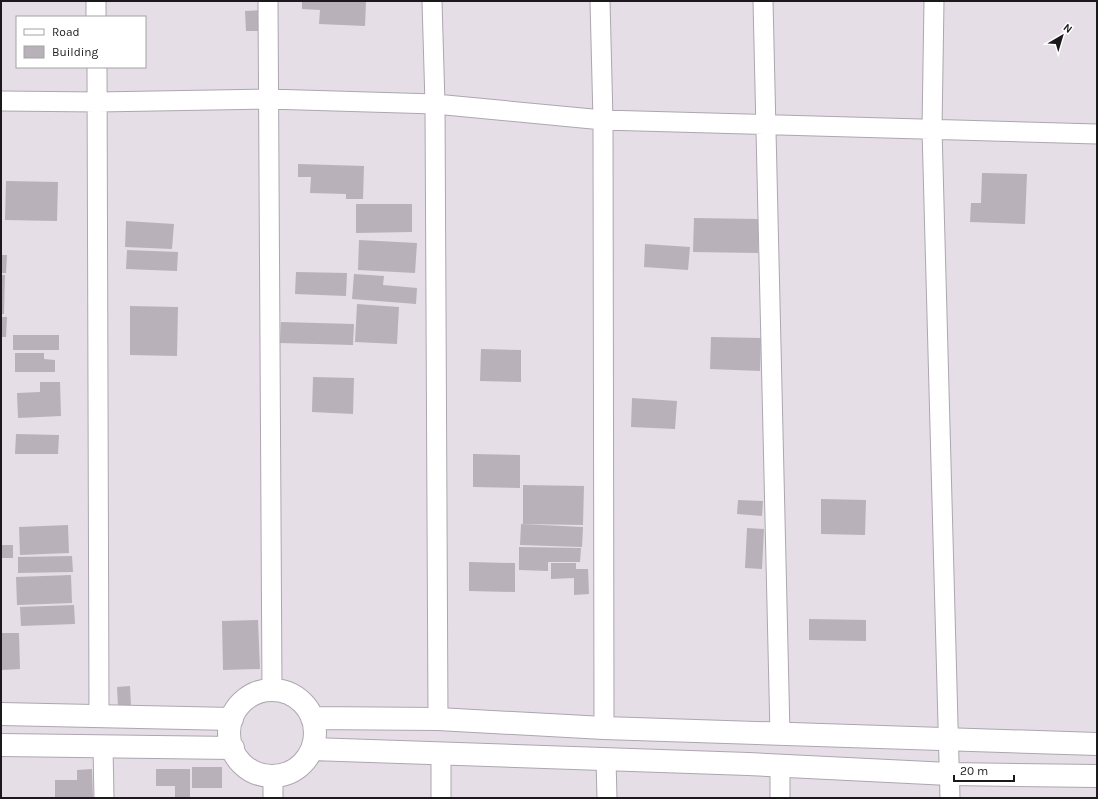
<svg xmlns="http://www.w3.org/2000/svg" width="1098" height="799" viewBox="0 0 1098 799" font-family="Karla,sans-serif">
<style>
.building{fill:#b8b1b9}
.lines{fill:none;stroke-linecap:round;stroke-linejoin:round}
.minor-casing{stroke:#ada6af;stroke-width:21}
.tertiary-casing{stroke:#ada6af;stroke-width:24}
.minor{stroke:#fff;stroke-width:19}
.tertiary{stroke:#fff;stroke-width:22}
</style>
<rect width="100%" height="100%" fill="#e5dee7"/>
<path class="building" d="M 302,1 L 366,1 L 365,26 L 319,24 L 320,10 L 302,9 Z
M 264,10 L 265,31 L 246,31 L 245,11 Z
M 298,164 L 364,166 L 363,199 L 346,199 L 346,194 L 310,193 L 311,177 L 298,177 Z
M 982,173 L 1027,174 L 1025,224 L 970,222 L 971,203 L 981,203 Z
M 6,181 L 58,182 L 57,221 L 5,220 Z
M 356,204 L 412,204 L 412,232 L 356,233 Z
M 694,218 L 758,219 L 758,253 L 693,252 Z
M 126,221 L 174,224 L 172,249 L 125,247 Z
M 359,240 L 417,243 L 415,273 L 358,270 Z
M 645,244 L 690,247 L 688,270 L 644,267 Z
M 127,250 L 178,252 L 177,271 L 126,269 Z
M 1,255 L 7,255 L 6,273 L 1,273 Z
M 296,272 L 347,273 L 346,296 L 295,294 Z
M 354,274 L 384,276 L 383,285 L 417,288 L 416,304 L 352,299 Z
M 1,275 L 5,275 L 4,314 L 1,314 Z
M 357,304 L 399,307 L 397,344 L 355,342 Z
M 130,306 L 178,307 L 177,356 L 130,355 Z
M 1,317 L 7,317 L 6,337 L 1,337 Z
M 281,322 L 354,324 L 353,345 L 280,343 Z
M 13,335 L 59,335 L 59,350 L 13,350 Z
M 711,337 L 761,338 L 760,371 L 710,369 Z
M 481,349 L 521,350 L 521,382 L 480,381 Z
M 15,353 L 44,353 L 44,359 L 55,360 L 55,372 L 15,372 Z
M 313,377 L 354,378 L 353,414 L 312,412 Z
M 40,382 L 60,382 L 61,416 L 18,418 L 17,393 L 40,392 Z
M 632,398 L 677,401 L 675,429 L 631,427 Z
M 16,434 L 59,435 L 58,454 L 15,454 Z
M 473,454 L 520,455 L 520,488 L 473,487 Z
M 523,485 L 584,486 L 583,525 L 523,524 Z
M 821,499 L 866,500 L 865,535 L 821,534 Z
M 738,500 L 763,501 L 762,516 L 737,514 Z
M 521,524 L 583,527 L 582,547 L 520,545 Z
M 68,525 L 69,553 L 20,555 L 19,527 Z
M 747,528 L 764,529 L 762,569 L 745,568 Z
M 1,545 L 13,545 L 13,558 L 1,558 Z
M 519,547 L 581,548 L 580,562 L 548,562 L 548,571 L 519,570 Z
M 72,556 L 73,572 L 18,573 L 18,557 Z
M 469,562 L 515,563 L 515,592 L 469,591 Z
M 551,563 L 576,563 L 576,569 L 588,569 L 589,594 L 574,595 L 574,578 L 551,579 Z
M 71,575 L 72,603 L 17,605 L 16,577 Z
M 74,605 L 75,624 L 21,626 L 20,607 Z
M 809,619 L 866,620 L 866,641 L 809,640 Z
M 258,620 L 260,669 L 223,670 L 222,621 Z
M 1,633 L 19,633 L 20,669 L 2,670 Z
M 130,686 L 131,706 L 118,707 L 117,687 Z
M 192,767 L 222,767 L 222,788 L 192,788 Z
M 92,769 L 93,798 L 55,798 L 55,780 L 77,780 L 77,770 Z
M 156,769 L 190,769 L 190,797 L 175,797 L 175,786 L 156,786 Z"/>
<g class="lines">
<g class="minor-casing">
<path id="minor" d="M 96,1 L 96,17
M 268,1 L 272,690
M 432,1 L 435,104 L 438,719
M 600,1 L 603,120 L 604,728
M 763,1 L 780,734
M 934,1 L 932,129 L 950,798
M 97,67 L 99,715
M 1,101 L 98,102 L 268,99 L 435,104 L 603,120 L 1097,134
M 103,747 L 104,798
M 441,754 L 441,798
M 606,760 L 607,798
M 273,776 L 273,798
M 780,798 L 780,766"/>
</g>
<g class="tertiary-casing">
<path id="tertiary" d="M229 733a43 43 0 1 1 86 0a43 43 0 1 1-86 0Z
M 1,714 L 232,719
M 312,718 L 438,719 L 604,728 L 1097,744
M 1,745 L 233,748
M 312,749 L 748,764 L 949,774 L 1097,776"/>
</g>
<use href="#minor" class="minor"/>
<use href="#tertiary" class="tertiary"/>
</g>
<rect width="1098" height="799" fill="none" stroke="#1c191c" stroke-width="4"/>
<rect x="16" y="16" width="130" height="52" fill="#ffffff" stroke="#a4a3a4"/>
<rect x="24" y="29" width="20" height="6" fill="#ffffff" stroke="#a4a3a4"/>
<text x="52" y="36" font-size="12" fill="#1c191c">Road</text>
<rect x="24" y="46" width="20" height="12" fill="#b8b1b9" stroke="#a4a3a4"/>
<text x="52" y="56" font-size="12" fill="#1c191c">Building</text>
<g transform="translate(1062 36) rotate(38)" stroke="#ffffff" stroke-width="3" paint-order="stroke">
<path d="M0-3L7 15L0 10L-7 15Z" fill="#1c191c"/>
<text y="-6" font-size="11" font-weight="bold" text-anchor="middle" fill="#1c191c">N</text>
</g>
<path d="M954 775v6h60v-6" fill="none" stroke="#1c191c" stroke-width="2"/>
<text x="960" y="775" font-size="12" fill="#1c191c" stroke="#ffffff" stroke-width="3" paint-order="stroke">20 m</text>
</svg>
